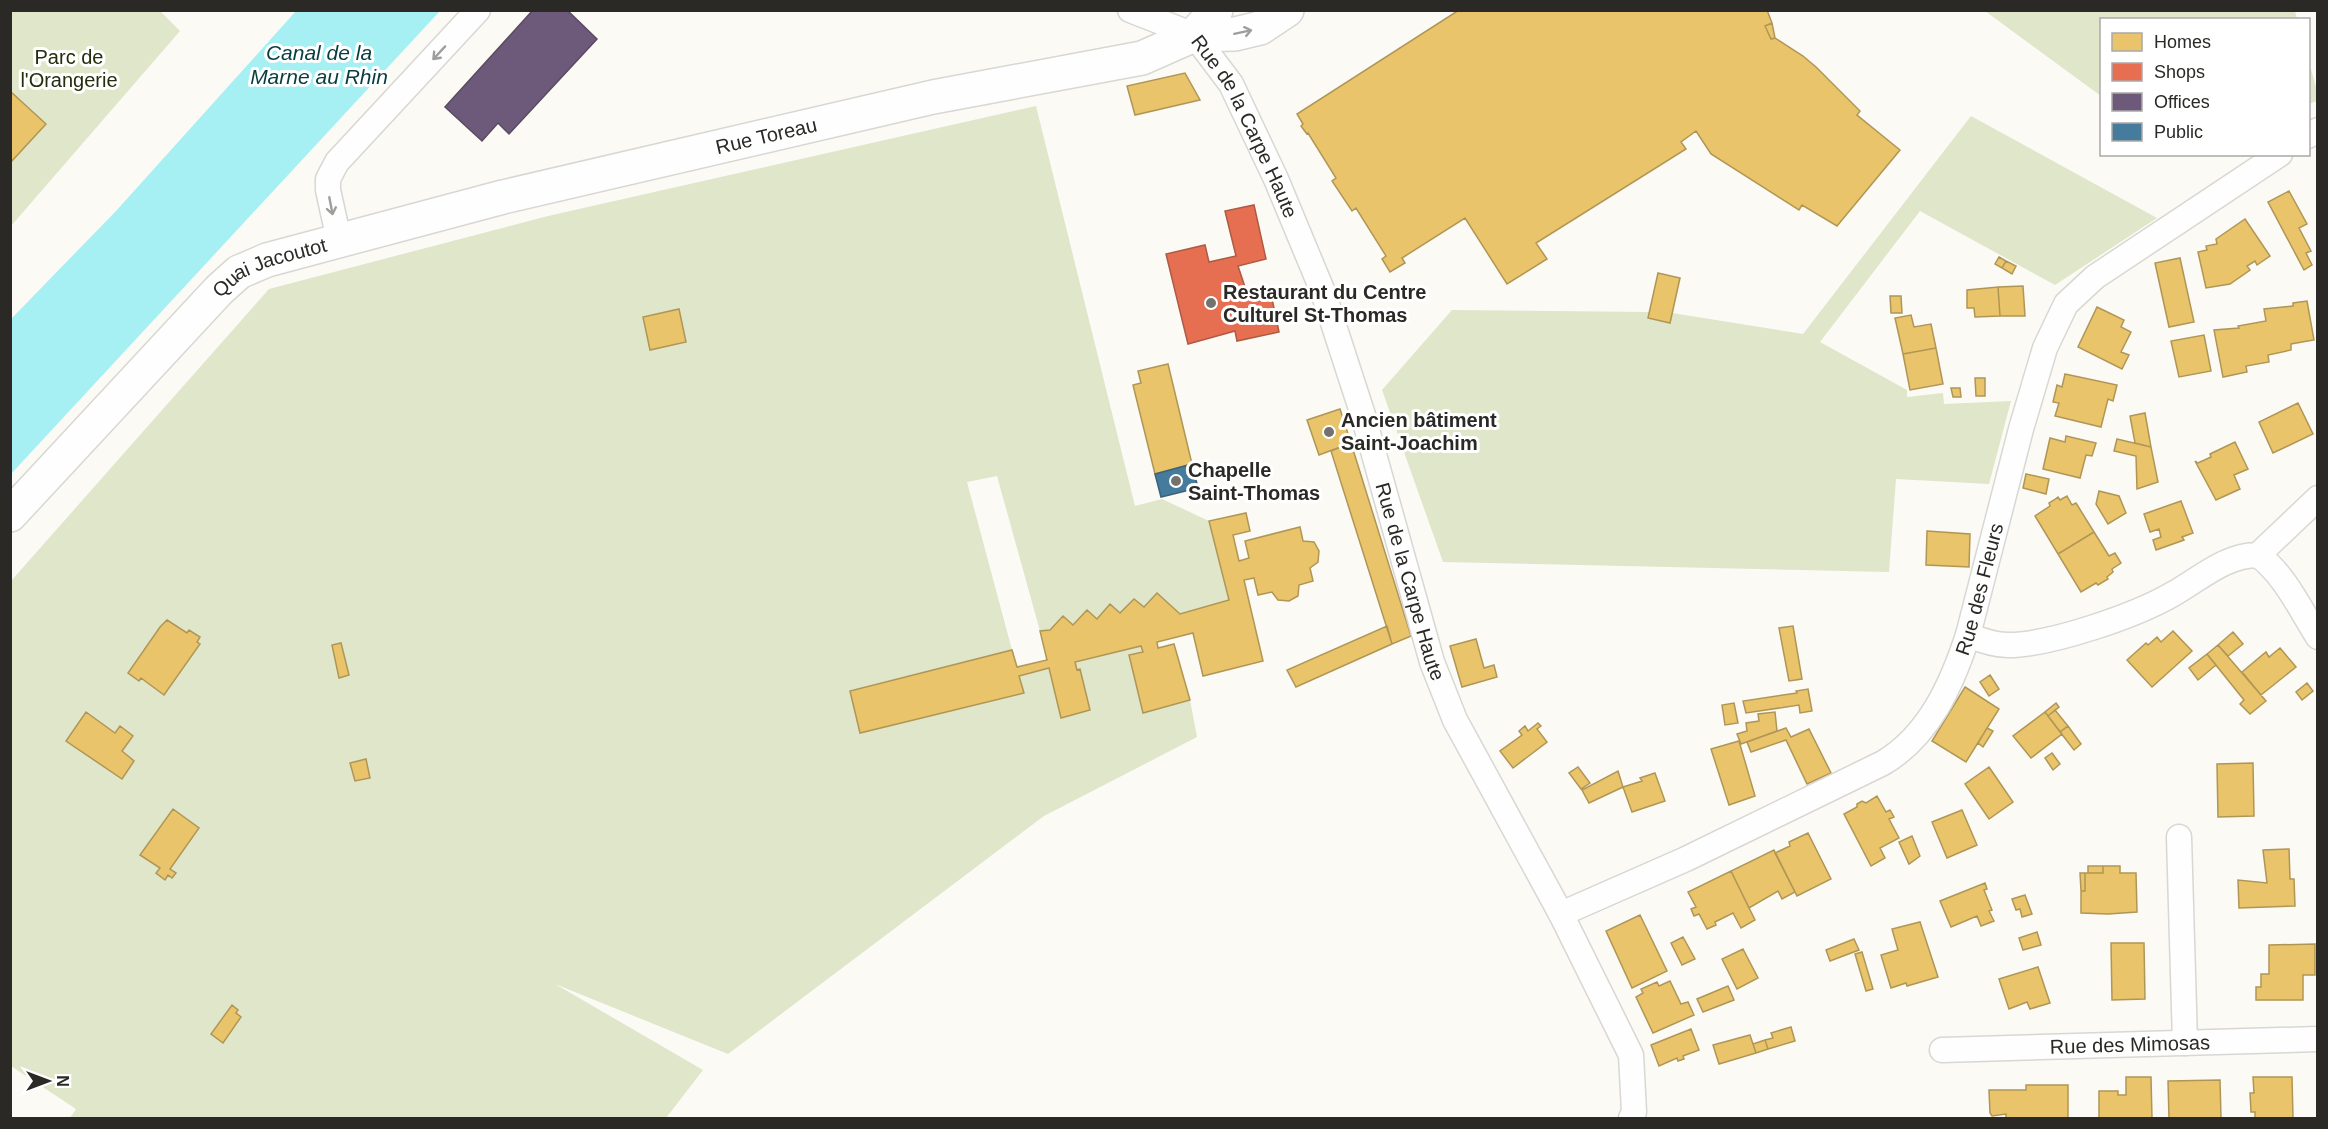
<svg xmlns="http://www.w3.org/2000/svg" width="2328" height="1129" viewBox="0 0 2328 1129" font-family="Arial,sans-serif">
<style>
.green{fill:#dfe6ca}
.water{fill:#a6f0f3}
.homes{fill:#e9c46a;stroke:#b09656;stroke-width:1.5}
.shops{fill:#e76f51;stroke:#ae5a44;stroke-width:1.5}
.offices{fill:#6d597a;stroke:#594b61;stroke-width:1.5}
.public{fill:#457b9d;stroke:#3d6279;stroke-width:1.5}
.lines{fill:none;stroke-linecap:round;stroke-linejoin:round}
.minor-casing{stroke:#d8d7d3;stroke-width:27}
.secondary-casing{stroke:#d8d7d3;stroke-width:36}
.minor{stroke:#fefefe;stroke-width:24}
.secondary{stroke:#fefefe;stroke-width:33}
.oneway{stroke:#9f9e9d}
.poi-dot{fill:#73726e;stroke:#fff;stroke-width:2}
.labels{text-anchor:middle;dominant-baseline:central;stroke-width:6;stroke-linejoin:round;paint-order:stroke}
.park-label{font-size:20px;fill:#252d0d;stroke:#fff}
.street-label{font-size:20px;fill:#2a2926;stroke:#fff}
.poi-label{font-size:20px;font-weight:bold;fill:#2a2926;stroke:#fff;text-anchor:start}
.water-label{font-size:21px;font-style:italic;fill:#083d40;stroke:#fff}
</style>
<rect width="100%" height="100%" fill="#fbfaf5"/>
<path class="green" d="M 11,11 L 160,11 L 180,31 L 11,226 Z
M 2295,11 L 2297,19 L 2102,20 L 2101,96 L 1985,11 Z
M 2308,59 L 2317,90 L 2317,101 L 2309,104 Z
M 1036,106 L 1135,506 L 1162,499 L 1209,521 L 1229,600 L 1180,614 L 1157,593 L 1144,607 L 1134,599 L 1120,613 L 1110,604 L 1097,619 L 1087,610 L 1073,625 L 1063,616 L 1050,630 L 1040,631 L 997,476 L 967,482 L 1012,650 L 850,691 L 860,733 L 1023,693 L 1019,676 L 1049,668 L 1090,710 L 1080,670 L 1077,670 L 1075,662 L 1141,646 L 1143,652 L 1130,655 L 1143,713 L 1190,700 L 1197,737 L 1044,816 L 728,1054 L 555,984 L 703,1070 L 666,1118 L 70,1118 L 76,1109 L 11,1066 L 11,581 L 269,289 L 548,216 Z
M 1971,116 L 2157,218 L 2055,285 L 1920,211 L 1820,342 L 1907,390 L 1907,397 L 1943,393 L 1944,404 L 2011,401 L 1989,484 L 1896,479 L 1889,572 L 1443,562 L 1382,390 L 1452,310 L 1649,312 L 1648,318 L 1669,323 L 1672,313 L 1803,334 Z"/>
<path class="water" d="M 296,11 L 440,11 L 11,474 L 11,319 L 116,211 Z"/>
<path class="homes" d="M 1459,10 L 1767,10 L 1772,23 L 1765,26 L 1771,39 L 1775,38 L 1803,56 L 1816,67 L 1860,111 L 1857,115 L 1900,150 L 1837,226 L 1802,205 L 1799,210 L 1711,154 L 1696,131 L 1681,142 L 1686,149 L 1536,243 L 1547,259 L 1507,284 L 1465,218 L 1402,258 L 1405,263 L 1390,272 L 1382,259 L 1386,256 L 1356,208 L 1352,211 L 1332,181 L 1336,178 L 1308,133 L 1307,134 L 1301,126 L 1303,124 L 1297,114 Z
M 1772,23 L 1775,38 L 1771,39 L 1765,26 Z
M 1185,73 L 1200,100 L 1135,115 L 1127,86 Z
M 10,91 L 46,124 L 10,163 Z
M 2289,191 L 2307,224 L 2299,228 L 2311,251 L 2306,253 L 2312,265 L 2304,270 L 2268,202 Z
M 2245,219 L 2270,256 L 2257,265 L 2255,261 L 2247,266 L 2250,270 L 2230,284 L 2206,288 L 2198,252 L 2207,250 L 2206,246 L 2217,244 L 2216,239 Z
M 1999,257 L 2006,261 L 2002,268 L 1995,264 Z
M 2180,258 L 2194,322 L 2169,327 L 2155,263 Z
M 2006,261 L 2016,266 L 2012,274 L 2002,268 Z
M 1658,273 L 1680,278 L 1670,323 L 1648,318 Z
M 2023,286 L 2025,316 L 2000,316 L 1998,287 Z
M 1998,287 L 2000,316 L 1975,317 L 1974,308 L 1967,308 L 1967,290 Z
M 1890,296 L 1901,296 L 1902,313 L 1891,313 Z
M 2307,301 L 2314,340 L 2291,344 L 2291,350 L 2268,355 L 2269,362 L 2246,366 L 2247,372 L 2223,377 L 2214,330 L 2239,328 L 2238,326 L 2266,321 L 2264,309 L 2293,306 L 2293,303 Z
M 2097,307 L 2124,320 L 2121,327 L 2131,332 L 2121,352 L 2129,355 L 2122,369 L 2078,347 Z
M 679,309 L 686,342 L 650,350 L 643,317 Z
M 1911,315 L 1914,327 L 1931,324 L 1936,348 L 1903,354 L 1895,318 Z
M 2204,335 L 2211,371 L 2179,377 L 2171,341 Z
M 1936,348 L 1943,384 L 1910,390 L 1903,354 Z
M 1168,364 L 1192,464 L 1155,474 L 1133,385 L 1141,383 L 1138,371 Z
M 2065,374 L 2117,385 L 2113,401 L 2108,399 L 2101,427 L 2055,416 L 2059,403 L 2053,402 L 2057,385 L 2062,387 Z
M 1975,378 L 1985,378 L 1985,396 L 1976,396 Z
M 1951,388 L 1960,388 L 1961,397 L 1953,397 Z
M 2298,403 L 2313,434 L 2273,453 L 2259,422 Z
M 1340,409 L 1351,443 L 1319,455 L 1307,420 Z
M 2145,413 L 2151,447 L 2135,443 L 2130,416 Z
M 2066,436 L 2096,443 L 2092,456 L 2086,455 L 2080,478 L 2043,469 L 2050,438 L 2065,442 Z
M 2117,439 L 2151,447 L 2158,482 L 2137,489 L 2136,456 L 2114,451 Z
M 2235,442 L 2248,469 L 2234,475 L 2240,489 L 2216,500 L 2195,461 L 2198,463 L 2211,457 L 2210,454 Z
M 1351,443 L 1411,636 L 1392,644 L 1331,451 Z
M 2026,474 L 2049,479 L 2046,494 L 2023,488 Z
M 2099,491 L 2119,496 L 2126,513 L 2108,524 L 2096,504 Z
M 2067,496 L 2072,505 L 2076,503 L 2094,532 L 2058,554 L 2035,516 L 2050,506 L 2049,503 L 2054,500 L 2058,497 L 2060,500 Z
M 2181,501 L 2193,533 L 2182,537 L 2184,540 L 2156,550 L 2153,540 L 2161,537 L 2159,529 L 2150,532 L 2144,514 Z
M 1246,513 L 1250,531 L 1233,535 L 1239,561 L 1249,558 L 1245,541 L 1300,527 L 1303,541 L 1314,542 L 1319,551 L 1318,562 L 1310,568 L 1313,581 L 1299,585 L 1298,596 L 1289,601 L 1278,600 L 1272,592 L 1258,595 L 1254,578 L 1244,580 L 1263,661 L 1203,676 L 1193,633 L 1157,642 L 1158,648 L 1174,644 L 1190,700 L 1143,713 L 1129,655 L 1143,652 L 1141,646 L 1075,662 L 1077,670 L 1080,669 L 1090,710 L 1061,718 L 1049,668 L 1019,676 L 1024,693 L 860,733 L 850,691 L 1012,650 L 1017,667 L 1047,660 L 1040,631 L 1050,630 L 1063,616 L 1073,625 L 1087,610 L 1097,619 L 1110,604 L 1120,613 L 1134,599 L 1144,607 L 1157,593 L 1180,614 L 1229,600 L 1209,521 Z
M 1927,531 L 1970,534 L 1969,567 L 1926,565 Z
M 2094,532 L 2109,556 L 2115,553 L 2121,563 L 2112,569 L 2113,572 L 2107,577 L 2108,579 L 2098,585 L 2096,583 L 2081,592 L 2058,554 Z
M 167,620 L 187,633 L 189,630 L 200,637 L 197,642 L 200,644 L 164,695 L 141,678 L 139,681 L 128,673 L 160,627 Z
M 1387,626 L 1392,644 L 1296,687 L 1287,670 Z
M 1793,626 L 1802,679 L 1789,681 L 1779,628 Z
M 2173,631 L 2192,651 L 2152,687 L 2127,660 L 2146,643 L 2148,645 L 2157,637 L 2161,642 Z
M 2233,632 L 2243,644 L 2228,656 L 2218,645 Z
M 1476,639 L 1484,668 L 1494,665 L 1497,677 L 1462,687 L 1450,646 Z
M 341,643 L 349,675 L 339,678 L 332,645 Z
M 2218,645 L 2266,701 L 2250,714 L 2240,704 L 2244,700 L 2207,654 Z
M 2280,648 L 2296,667 L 2261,695 L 2242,672 L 2266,652 L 2269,657 Z
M 2207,654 L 2216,665 L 2198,680 L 2189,668 Z
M 1990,675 L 1999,689 L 1989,696 L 1980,682 Z
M 2307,683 L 2313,691 L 2302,700 L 2296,692 Z
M 1965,687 L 1999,709 L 1966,762 L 1932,741 Z
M 1808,689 L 1812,711 L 1800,713 L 1799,705 L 1746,713 L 1743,701 L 1797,693 L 1796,691 Z
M 1734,703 L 1738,723 L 1725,725 L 1722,705 Z
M 2056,703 L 2059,707 L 2048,716 L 2045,712 Z
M 2055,710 L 2068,726 L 2060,732 L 2048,716 Z
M 86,712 L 115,733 L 120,726 L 133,736 L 122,751 L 134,761 L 122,779 L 66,741 Z
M 1775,712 L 1777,731 L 1741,744 L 1737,734 L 1747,731 L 1746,723 L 1759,721 L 1758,714 Z
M 2045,712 L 2062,734 L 2031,758 L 2013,736 Z
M 1538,723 L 1541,726 L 1537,729 L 1547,742 L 1513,768 L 1500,751 L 1522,735 L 1519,731 L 1525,726 L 1528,731 Z
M 2068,726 L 2081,744 L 2074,750 L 2060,732 Z
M 1786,728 L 1791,737 L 1809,729 L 1831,773 L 1807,784 L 1786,740 L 1751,752 L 1747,742 Z
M 1987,728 L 1993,731 L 1983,747 L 1978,743 Z
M 1739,741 L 1755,796 L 1729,805 L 1711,749 Z
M 2052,753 L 2060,764 L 2053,770 L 2045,758 Z
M 366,759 L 370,778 L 355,781 L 350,763 Z
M 2253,763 L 2254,816 L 2218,817 L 2217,764 Z
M 1578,767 L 1590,783 L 1581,789 L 1569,773 Z
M 1989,767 L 2013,802 L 1989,819 L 1965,784 Z
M 1618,771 L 1623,787 L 1589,803 L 1582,790 Z
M 1655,773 L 1665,801 L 1632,812 L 1623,787 L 1642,781 L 1640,778 Z
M 1877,796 L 1886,812 L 1890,810 L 1894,817 L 1889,819 L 1899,838 L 1880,848 L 1885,858 L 1871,866 L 1844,814 L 1857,807 L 1857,804 L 1862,801 L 1866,803 Z
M 173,809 L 199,828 L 170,869 L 176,873 L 172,878 L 168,875 L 165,880 L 156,873 L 160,868 L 140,855 Z
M 1962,810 L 1977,845 L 1947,858 L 1932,822 Z
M 1808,833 L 1831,879 L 1797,896 L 1775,853 L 1790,846 L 1789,842 Z
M 1912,836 L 1920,856 L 1909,864 L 1899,842 Z
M 2289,849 L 2290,879 L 2294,879 L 2295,906 L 2239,908 L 2238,880 L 2267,883 L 2263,850 Z
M 1774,850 L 1795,892 L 1782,899 L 1778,891 L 1749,908 L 1731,871 Z
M 2088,866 L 2103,866 L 2103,873 L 2088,873 Z
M 2103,866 L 2120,866 L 2120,873 L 2136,873 L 2137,912 L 2108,914 L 2081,913 L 2081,891 L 2085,891 L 2085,873 L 2103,873 Z
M 1731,871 L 1755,920 L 1741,928 L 1733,913 L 1715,922 L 1716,925 L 1707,929 L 1699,914 L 1694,916 L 1691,909 L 1696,907 L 1688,892 Z
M 2080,873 L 2085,873 L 2085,891 L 2081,891 Z
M 1985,883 L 1987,889 L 1984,890 L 1992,910 L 1989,911 L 1994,921 L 1981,926 L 1977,916 L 1951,927 L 1940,901 Z
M 2025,895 L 2032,914 L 2022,917 L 2020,909 L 2016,910 L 2012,899 Z
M 1640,915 L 1667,971 L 1632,988 L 1606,931 Z
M 1920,922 L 1938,977 L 1907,986 L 1906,983 L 1891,988 L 1881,955 L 1898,950 L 1892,929 Z
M 2037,932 L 2041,945 L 2023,950 L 2019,938 Z
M 1683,937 L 1695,959 L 1682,965 L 1671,943 Z
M 1854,939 L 1859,950 L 1830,961 L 1826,950 Z
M 2111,943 L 2144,943 L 2145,999 L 2112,1000 Z
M 2315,944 L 2315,975 L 2303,975 L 2303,1000 L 2256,1000 L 2256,987 L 2261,987 L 2261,974 L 2269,974 L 2269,945 Z
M 1743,949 L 1758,978 L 1737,989 L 1722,959 Z
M 1862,952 L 1873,989 L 1866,991 L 1855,954 Z
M 2038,967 L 2050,1003 L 2030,1009 L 2027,1002 L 2009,1009 L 1999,979 Z
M 1670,981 L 1681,1004 L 1688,1002 L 1694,1015 L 1653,1033 L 1636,997 L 1643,993 L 1641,989 L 1657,982 L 1659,986 Z
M 1728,986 L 1734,1000 L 1703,1012 L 1697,999 Z
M 232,1005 L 238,1010 L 236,1013 L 241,1017 L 223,1043 L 211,1034 Z
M 1791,1027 L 1795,1041 L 1768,1049 L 1765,1040 L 1773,1038 L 1771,1033 Z
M 1691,1029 L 1699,1050 L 1683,1056 L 1684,1059 L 1678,1061 L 1677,1058 L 1659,1066 L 1651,1045 Z
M 1750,1035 L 1756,1053 L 1719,1064 L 1713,1045 Z
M 1765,1040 L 1768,1049 L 1756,1053 L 1753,1044 Z
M 2126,1077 L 2151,1077 L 2152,1118 L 2095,1118 L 2099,1118 L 2099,1091 L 2118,1091 L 2118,1095 L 2126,1095 Z
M 2253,1077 L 2292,1077 L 2293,1118 L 2255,1118 L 2255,1112 L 2251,1112 L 2250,1093 L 2254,1093 Z
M 2220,1080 L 2221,1118 L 2169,1118 L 2168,1081 Z
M 2026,1085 L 2068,1085 L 2068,1118 L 2006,1118 L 2006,1114 L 1992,1116 L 1990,1113 L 1989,1090 L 2026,1090 Z"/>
<path class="shops" d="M 1254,205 L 1266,259 L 1238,266 L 1249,299 L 1271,294 L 1279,332 L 1237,341 L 1235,331 L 1188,344 L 1166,254 L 1205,245 L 1209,262 L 1236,256 L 1225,211 Z"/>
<path class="offices" d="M 533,10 L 567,10 L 597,39 L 509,134 L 498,123 L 482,141 L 445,107 Z"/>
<path class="public" d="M 1192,464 L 1198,488 L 1161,497 L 1155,474 Z"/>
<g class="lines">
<g class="minor-casing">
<g id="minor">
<path id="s1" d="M 1130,10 L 1194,35 L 1231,84 L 1276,179 L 1323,292 L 1363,415 L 1432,662 L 1455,720 L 1561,914 L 1631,1055 L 1634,1112 L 1631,1118"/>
<path d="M 2308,136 L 2318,130"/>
<path d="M 339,240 L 328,190 L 328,179 L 337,162 L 478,10"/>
<path d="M 2258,555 C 2285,575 2300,609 2318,637"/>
<path d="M 1968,635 C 1980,640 1995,645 2008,645 C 2050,645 2135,616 2173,594 C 2200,579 2225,555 2258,555 L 2318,498"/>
<path d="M 2179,837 L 2185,1043"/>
<path id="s2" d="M 1561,914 L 1686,859 L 1883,763 C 1929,736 1952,684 1968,635 L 2021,429 L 2045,348 L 2066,304 L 2095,277 L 2280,154"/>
<path id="s3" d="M 1942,1050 L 2318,1039"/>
</g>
</g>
<g class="secondary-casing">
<g id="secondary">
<path d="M 1194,35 L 1235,34 L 1260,28 L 1287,10"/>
<path id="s4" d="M 10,515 L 219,290 L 239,272 L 267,260 L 503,197 L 933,97 L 1142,58 L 1194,35 L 1216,10"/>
</g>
</g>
<use href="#minor" class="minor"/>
<use href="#secondary" class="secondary"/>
</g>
<defs><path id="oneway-shaft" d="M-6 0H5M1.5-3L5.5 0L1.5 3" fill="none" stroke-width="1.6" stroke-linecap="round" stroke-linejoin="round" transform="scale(1.5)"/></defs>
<g class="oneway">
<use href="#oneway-shaft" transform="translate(1243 32) rotate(-12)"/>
<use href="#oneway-shaft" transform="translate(439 53) rotate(133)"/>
<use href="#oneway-shaft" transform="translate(331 206) rotate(79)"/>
</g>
<g class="poi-dot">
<circle cx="1211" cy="303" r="6"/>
<circle cx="1329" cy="432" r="6"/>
<circle cx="1176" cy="481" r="6"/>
</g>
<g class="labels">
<g class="park-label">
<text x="69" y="57">Parc de<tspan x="69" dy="23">l'Orangerie</tspan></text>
</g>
<g class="street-label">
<text stroke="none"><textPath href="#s1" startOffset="174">Rue de la Carpe Haute</textPath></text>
<text stroke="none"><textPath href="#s4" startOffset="879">Rue Toreau</textPath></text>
<text stroke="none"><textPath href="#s4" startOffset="364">Quai Jacoutot</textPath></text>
<text stroke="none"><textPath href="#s1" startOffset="660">Rue de la Carpe Haute</textPath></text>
<text stroke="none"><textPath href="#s2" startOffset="560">Rue des Fleurs</textPath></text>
<text stroke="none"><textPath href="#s3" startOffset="188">Rue des Mimosas</textPath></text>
</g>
<g class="poi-label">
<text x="1223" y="292">Restaurant du Centre<tspan x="1223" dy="23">Culturel St-Thomas</tspan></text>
<text x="1341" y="420">Ancien bâtiment<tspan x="1341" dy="23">Saint-Joachim</tspan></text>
<text x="1188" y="470">Chapelle<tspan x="1188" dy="23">Saint-Thomas</tspan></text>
</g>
<g class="water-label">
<text x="319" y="52">Canal de la<tspan x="319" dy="24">Marne au Rhin</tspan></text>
</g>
</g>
<rect width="2328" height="1129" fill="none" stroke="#2a2926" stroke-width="24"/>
<rect x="2100" y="18" width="210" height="138" fill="#ffffff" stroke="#aaa9a8" stroke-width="1.5"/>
<rect x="2112" y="33" width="30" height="18" fill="#e9c46a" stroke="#aaa9a8" stroke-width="1.5"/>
<text x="2154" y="48" font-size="18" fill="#2a2926">Homes</text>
<rect x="2112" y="63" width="30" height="18" fill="#e76f51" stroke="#aaa9a8" stroke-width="1.5"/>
<text x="2154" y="78" font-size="18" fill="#2a2926">Shops</text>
<rect x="2112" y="93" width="30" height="18" fill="#6d597a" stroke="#aaa9a8" stroke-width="1.5"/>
<text x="2154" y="108" font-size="18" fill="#2a2926">Offices</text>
<rect x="2112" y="123" width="30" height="18" fill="#457b9d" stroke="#aaa9a8" stroke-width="1.5"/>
<text x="2154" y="138" font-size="18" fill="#2a2926">Public</text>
<g transform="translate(48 1081) rotate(90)" stroke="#ffffff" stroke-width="4.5" paint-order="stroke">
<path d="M0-4.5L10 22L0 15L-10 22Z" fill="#2a2926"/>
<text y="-9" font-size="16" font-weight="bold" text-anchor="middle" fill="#2a2926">N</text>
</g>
</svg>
